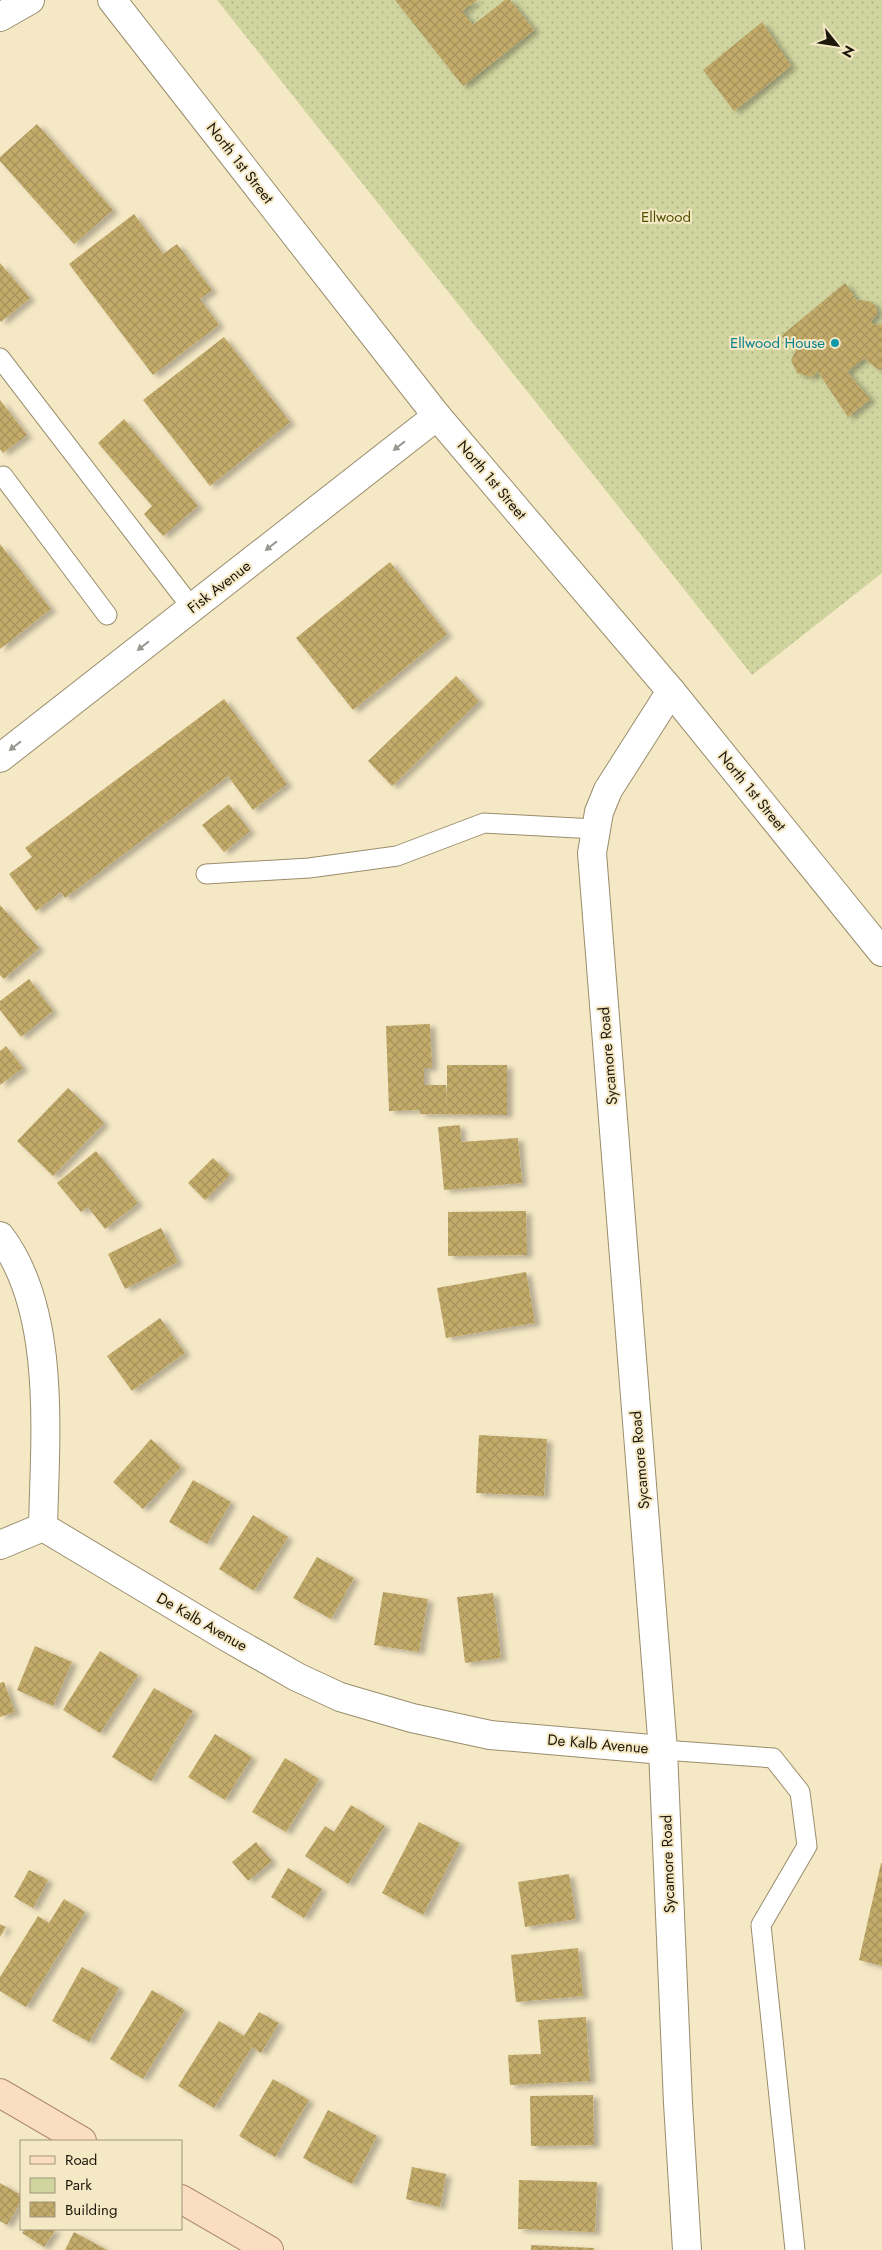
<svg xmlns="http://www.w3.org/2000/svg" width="882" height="2250" viewBox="0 0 882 2250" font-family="Jost,sans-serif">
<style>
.green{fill:url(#green-dots)}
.building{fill:url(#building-cross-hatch);filter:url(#shadow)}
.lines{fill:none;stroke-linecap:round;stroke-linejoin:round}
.service-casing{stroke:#998d6d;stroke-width:21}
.minor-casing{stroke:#998d6d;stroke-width:30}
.tertiary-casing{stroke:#998d6d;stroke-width:30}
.primary-casing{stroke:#ab8968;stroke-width:30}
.service{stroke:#fff;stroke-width:19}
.minor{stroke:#fff;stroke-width:28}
.tertiary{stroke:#fff;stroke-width:28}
.primary{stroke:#fbddc2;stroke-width:28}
.oneway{fill:#999792}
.culture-dot{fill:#0f9aa8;stroke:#f5e8c5;stroke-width:2}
.labels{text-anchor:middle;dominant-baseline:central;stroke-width:4;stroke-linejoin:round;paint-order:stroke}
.street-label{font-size:15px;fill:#1d180c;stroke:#f5e8c5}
.park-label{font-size:15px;fill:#505200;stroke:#f5e8c5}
.culture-label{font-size:15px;fill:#0d838f;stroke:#f5e8c5;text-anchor:end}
</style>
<defs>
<pattern id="green-dots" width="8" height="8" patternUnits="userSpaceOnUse" patternTransform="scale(1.25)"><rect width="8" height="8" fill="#d0d49e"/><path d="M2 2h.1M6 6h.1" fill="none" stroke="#b2b587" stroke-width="1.8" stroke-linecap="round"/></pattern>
<pattern id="building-cross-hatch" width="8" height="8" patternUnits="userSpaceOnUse" patternTransform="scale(1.25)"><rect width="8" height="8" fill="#c3ab6b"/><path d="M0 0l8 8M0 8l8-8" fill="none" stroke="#a7925c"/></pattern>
<filter id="shadow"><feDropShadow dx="5.5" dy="3" stdDeviation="2.5" flood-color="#0004"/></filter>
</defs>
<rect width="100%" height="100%" fill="#f5e8c5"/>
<path class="green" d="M 217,0 L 882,0 L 882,573 L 752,675 Z"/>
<path class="building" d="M 395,0 L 477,0 L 462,11 L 473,25 L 505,0 L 510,0 L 534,30 L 463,86 Z
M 762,22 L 791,66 L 734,111 L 703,70 Z
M 37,124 L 113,210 L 74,244 L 0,161 L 0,157 Z
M 134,214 L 163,254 L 177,244 L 212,290 L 200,299 L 219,325 L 153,375 L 69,264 Z
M 0,263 L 30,298 L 1,322 L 0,320 Z
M 845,283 L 857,301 L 861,300 L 871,302 L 876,306 L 877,314 L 871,321 L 875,325 L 882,324 L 882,369 L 879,370 L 864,358 L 847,372 L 870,399 L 848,417 L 818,372 L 811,377 L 797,373 L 791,360 L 796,350 L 781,336 Z
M 224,337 L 290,422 L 210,486 L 143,400 Z
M 0,400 L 27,435 L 3,453 L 0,449 Z
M 124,419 L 198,506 L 163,536 L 144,514 L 152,506 L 98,443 Z
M 0,544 L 51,609 L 0,649 Z
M 390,562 L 447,634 L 353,710 L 296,638 Z
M 456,676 L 479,701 L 392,786 L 368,761 Z
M 224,699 L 287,784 L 253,810 L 228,776 L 65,898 L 61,892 L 36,911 L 9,874 L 32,857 L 25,848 Z
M 229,804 L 250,831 L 224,852 L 202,825 Z
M 0,905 L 39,948 L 4,979 L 0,975 Z
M 29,979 L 53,1011 L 21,1037 L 0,1010 L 0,1001 Z
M 430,1024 L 432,1068 L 424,1068 L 424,1085 L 446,1085 L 447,1110 L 447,1065 L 507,1065 L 507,1115 L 420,1114 L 420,1110 L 389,1111 L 386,1026 Z
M 6,1046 L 23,1068 L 0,1085 L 0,1051 Z
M 68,1088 L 104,1123 L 53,1176 L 17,1141 Z
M 460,1125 L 461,1142 L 518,1138 L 522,1183 L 444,1190 L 438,1127 Z
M 96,1151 L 138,1203 L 105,1229 L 88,1207 L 81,1212 L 57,1183 Z
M 213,1158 L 230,1175 L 205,1200 L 188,1183 Z
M 526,1211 L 527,1255 L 448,1256 L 448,1212 Z
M 161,1228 L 178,1262 L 125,1289 L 108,1254 Z
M 526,1272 L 535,1323 L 446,1338 L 437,1288 Z
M 160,1318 L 185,1353 L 132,1391 L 107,1356 Z
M 479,1435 L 547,1439 L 544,1496 L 476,1493 Z
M 151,1439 L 181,1467 L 143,1509 L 113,1482 Z
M 193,1480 L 231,1502 L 207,1544 L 169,1522 Z
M 253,1515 L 288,1537 L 254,1591 L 219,1569 Z
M 317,1557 L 354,1578 L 331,1619 L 293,1598 Z
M 383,1592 L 428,1599 L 419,1652 L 374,1645 Z
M 493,1593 L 501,1658 L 465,1663 L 457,1597 Z
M 35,1646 L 72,1662 L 53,1706 L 17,1690 Z
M 100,1651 L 138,1675 L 100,1733 L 63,1710 Z
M 4,1682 L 15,1712 L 0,1717 L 0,1683 Z
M 154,1688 L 193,1711 L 151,1781 L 112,1757 Z
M 215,1734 L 252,1757 L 225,1800 L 188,1777 Z
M 285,1758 L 319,1779 L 286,1832 L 252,1812 Z
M 351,1805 L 385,1826 L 348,1884 L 305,1856 L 325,1826 L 334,1832 Z
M 419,1822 L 460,1843 L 423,1915 L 382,1893 Z
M 256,1842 L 272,1861 L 248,1881 L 232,1862 Z
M 881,1863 L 882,1863 L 882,1966 L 859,1960 Z
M 288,1868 L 322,1889 L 304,1918 L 271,1897 Z
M 29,1870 L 48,1880 L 33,1908 L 14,1897 Z
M 569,1874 L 576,1919 L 525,1927 L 518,1882 Z
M 64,1899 L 85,1912 L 26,2007 L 0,1991 L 0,1977 L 38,1916 L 49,1923 Z
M 0,1924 L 6,1927 L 0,1937 Z
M 578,1948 L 583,1996 L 516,2002 L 511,1955 Z
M 82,1967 L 119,1988 L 89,2042 L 52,2021 Z
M 152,1990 L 185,2010 L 143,2079 L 110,2059 Z
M 259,2012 L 279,2023 L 261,2053 L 252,2047 L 214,2108 L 178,2086 L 219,2021 L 244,2036 Z
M 586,2017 L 590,2081 L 510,2085 L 508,2055 L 541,2054 L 538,2020 Z
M 273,2079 L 309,2100 L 275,2157 L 239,2136 Z
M 593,2095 L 594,2145 L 531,2146 L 530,2096 Z
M 328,2110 L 377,2136 L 352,2184 L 303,2158 Z
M 412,2167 L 446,2174 L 440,2207 L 406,2199 Z
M 519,2180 L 597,2182 L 595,2232 L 518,2229 Z
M 0,2183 L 21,2195 L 21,2201 L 7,2225 L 0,2221 Z
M 25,2229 L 56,2229 L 44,2247 L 22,2233 Z
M 74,2232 L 107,2250 L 65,2250 Z
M 531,2245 L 594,2248 L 594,2250 L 531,2250 Z"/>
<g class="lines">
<g class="service-casing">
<path id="service" d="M 0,358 L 192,608
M 3,476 L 107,615
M 206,874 L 309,868 L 397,856 L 484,823 L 595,829
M 663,1750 L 773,1758 L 800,1792 L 807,1846 L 761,1925 L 795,2250"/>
</g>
<g class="minor-casing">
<path id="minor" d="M 0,17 L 30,0
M 671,691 L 608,790 L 599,812 L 592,853 L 663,1750 L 678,2103 L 687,2250
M 0,758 L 437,416
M 0,1236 C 57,1311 45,1437 43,1527
M 43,1527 L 225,1636 L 297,1677 L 340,1697 L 412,1718 L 490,1735 L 663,1750
M 0,1545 L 43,1527"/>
</g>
<g class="tertiary-casing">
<path id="tertiary" d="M 112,0 L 437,416 L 671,691 L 882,952"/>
</g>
<g class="primary-casing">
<path id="primary" d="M 0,2093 L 82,2141
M 181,2199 L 269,2250"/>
</g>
<use href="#service" class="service"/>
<use href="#minor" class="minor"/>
<use href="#tertiary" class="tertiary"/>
<use href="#primary" class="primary"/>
</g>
<defs><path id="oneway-solid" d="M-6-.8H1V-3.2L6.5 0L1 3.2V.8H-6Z" transform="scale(1.25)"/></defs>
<g class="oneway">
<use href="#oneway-solid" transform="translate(399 446) rotate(142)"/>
<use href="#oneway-solid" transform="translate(271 546) rotate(142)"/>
<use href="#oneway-solid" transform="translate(143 646) rotate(142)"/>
<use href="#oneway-solid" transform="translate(15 746) rotate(142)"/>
</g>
<circle class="culture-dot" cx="835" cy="343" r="5"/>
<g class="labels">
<g class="street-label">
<text transform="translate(240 163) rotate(52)">North 1st Street</text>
<text transform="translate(492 480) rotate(50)">North 1st Street</text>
<text transform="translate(219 587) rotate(-38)">Fisk Avenue</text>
<text transform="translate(752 791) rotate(51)">North 1st Street</text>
<text transform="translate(608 1056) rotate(-95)">Sycamore Road</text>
<text transform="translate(640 1460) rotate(-95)">Sycamore Road</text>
<text transform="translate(202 1622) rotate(30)">De Kalb Avenue</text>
<text transform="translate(598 1744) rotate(5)">De Kalb Avenue</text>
<text transform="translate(668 1864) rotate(-92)">Sycamore Road</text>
</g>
<g class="park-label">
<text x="666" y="217">Ellwood</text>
</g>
<g class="culture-label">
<text x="825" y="343">Ellwood House</text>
</g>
</g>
<rect x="20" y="2140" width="162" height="90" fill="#f5e8c5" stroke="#9f957b"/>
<rect x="30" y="2156" width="25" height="8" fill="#fbddc2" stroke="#9f957b"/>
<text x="65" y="2165" font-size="15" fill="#1d180c">Road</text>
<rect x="30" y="2178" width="25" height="15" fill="#d0d49e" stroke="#9f957b"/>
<text x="65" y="2190" font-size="15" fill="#1d180c">Park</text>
<rect x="30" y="2202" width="25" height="15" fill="url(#building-cross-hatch)" stroke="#9f957b"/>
<text x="65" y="2215" font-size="15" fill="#1d180c">Building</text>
<g transform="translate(837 45) rotate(120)" stroke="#f5e8c5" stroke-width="4" paint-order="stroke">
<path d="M0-4L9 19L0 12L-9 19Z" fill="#1d180c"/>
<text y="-8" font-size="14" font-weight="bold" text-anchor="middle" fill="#1d180c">N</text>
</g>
</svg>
